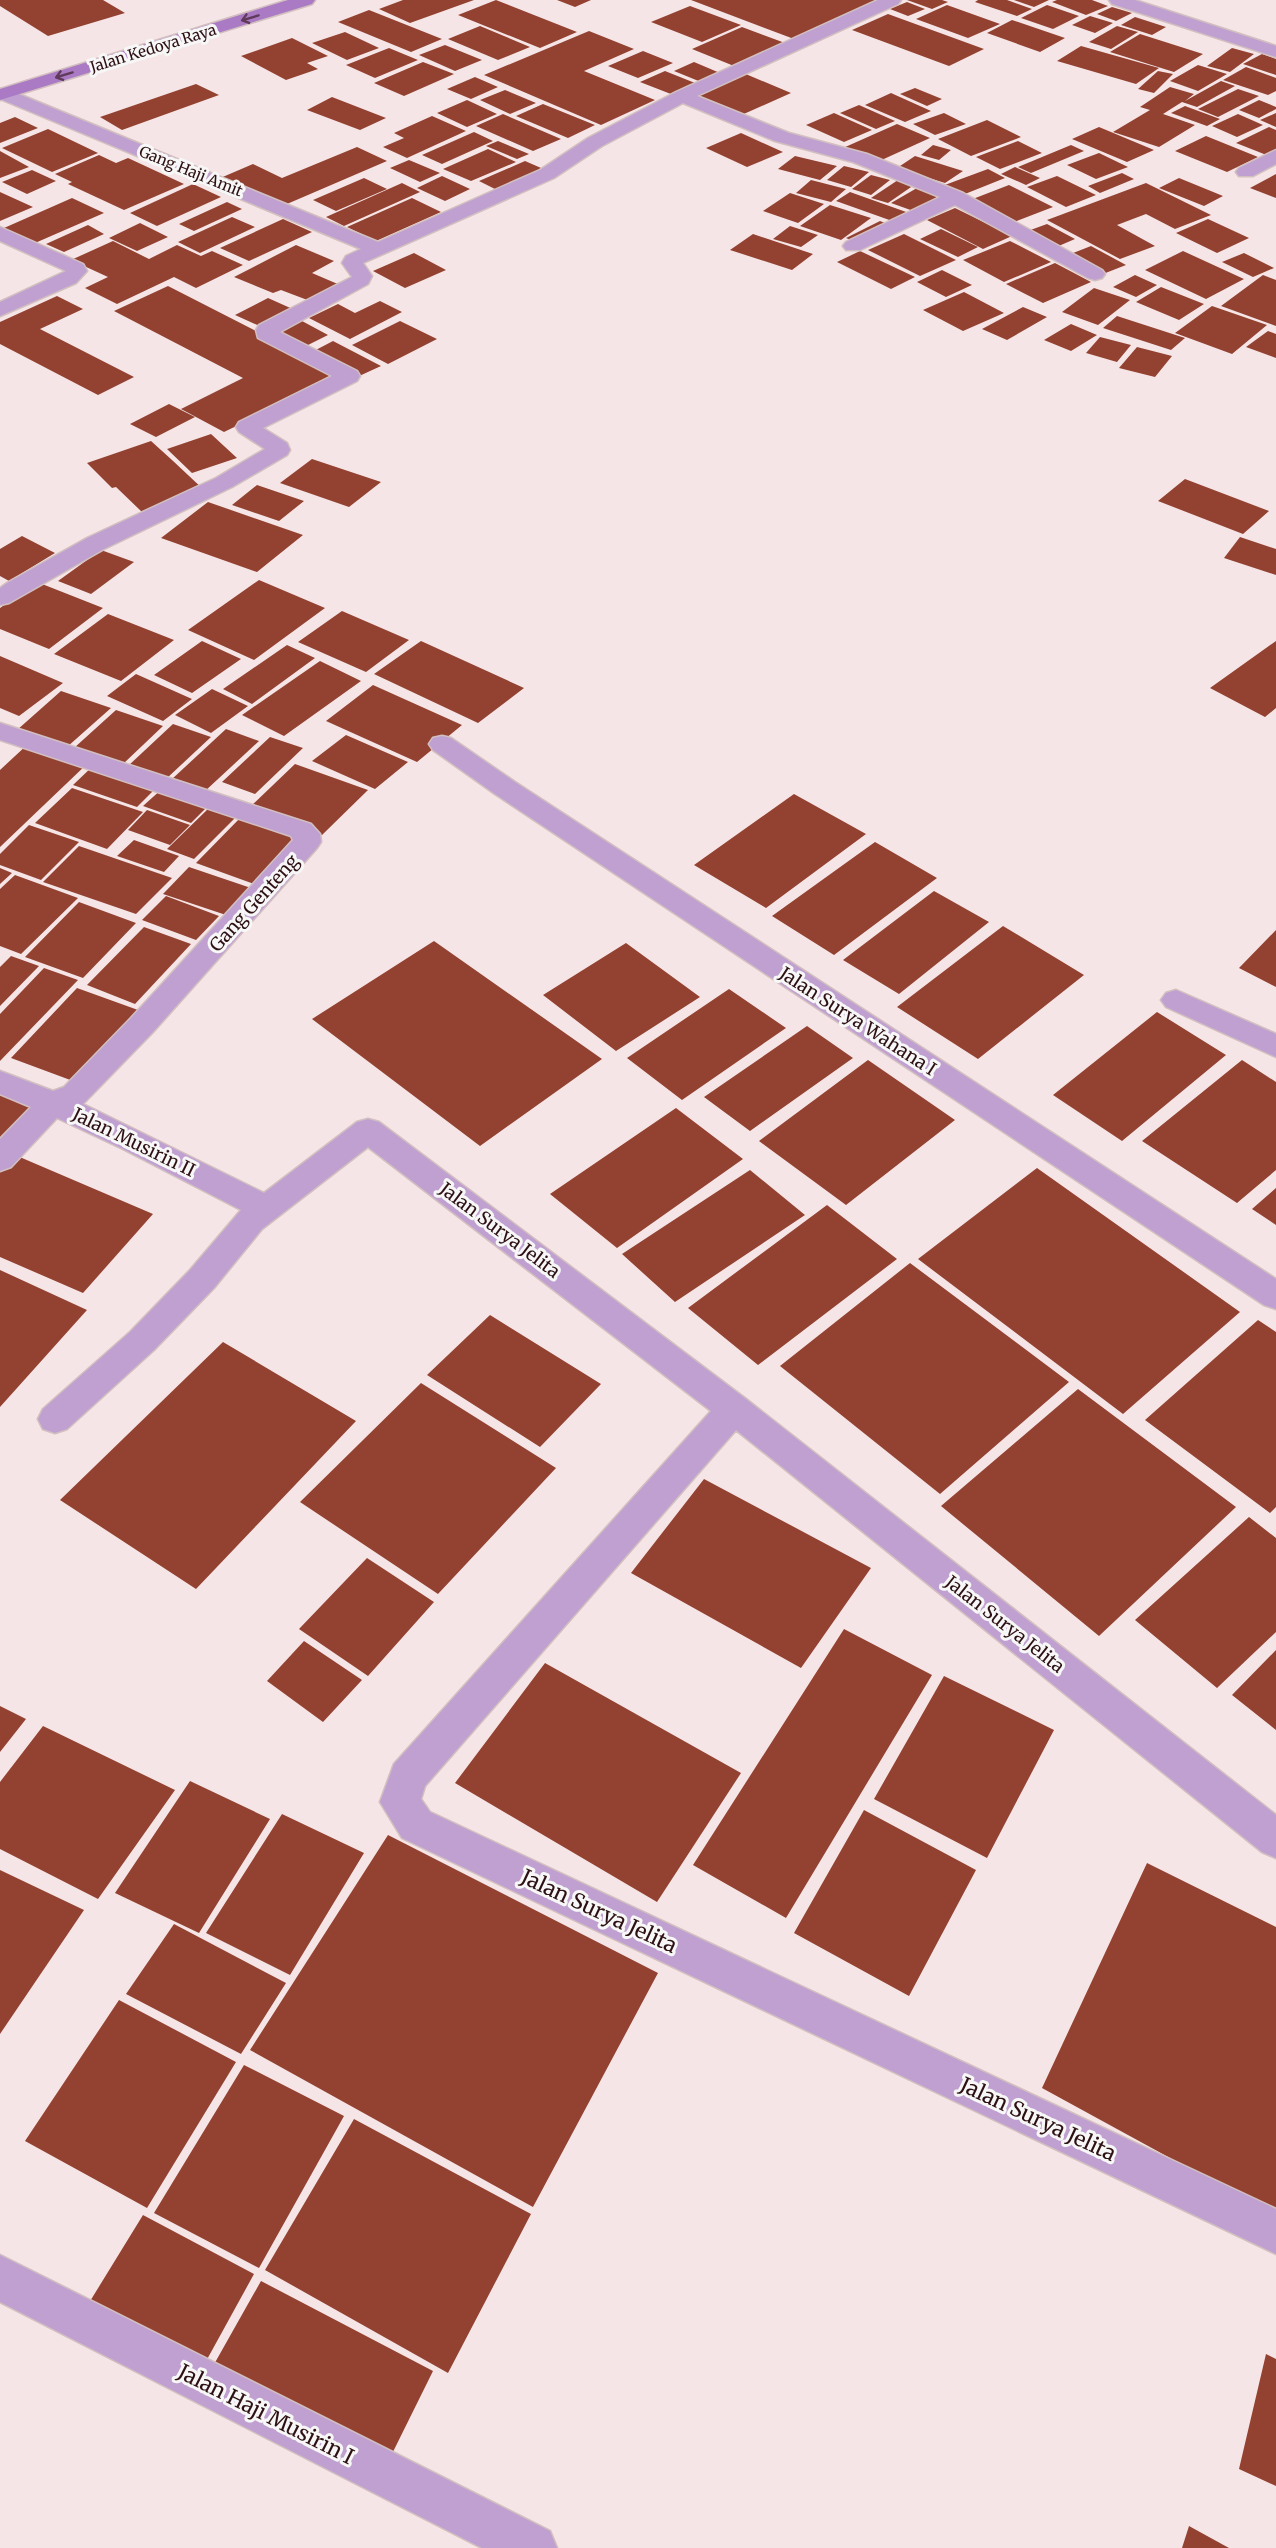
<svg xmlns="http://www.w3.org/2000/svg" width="1276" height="2548" viewBox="0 0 1276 2548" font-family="Merriweather,serif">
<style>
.building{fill:#934231}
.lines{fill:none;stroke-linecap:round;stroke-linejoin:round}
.lane-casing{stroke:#d2bfc0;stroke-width:3}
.street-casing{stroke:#d2bfc0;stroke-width:3}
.secondary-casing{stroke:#d2bfc0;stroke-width:3}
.lane{fill:#c0a0d1;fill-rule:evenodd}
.street{fill:#c0a0d1;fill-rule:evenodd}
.secondary{fill:#aa7ac4;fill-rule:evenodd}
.oneway{stroke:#5f3a5a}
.labels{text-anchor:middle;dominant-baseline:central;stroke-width:6;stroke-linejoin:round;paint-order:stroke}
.far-street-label{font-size:15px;fill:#2d1014;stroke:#f6f7f6}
.street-label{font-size:18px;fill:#2d1014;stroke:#f6f7f6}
.near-street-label{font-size:21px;fill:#2d1014;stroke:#f6f7f6}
</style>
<rect width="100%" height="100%" fill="#f6e5e6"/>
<path class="building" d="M 0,0 L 103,0 L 125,13 L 48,36 L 0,6 Z
M 403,0 L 474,0 L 410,23 L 379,9 Z
M 496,0 L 577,32 L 540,48 L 458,15 Z
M 557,0 L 591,0 L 575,7 Z
M 691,0 L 886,0 L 794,39 Z
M 907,0 L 942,0 L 948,2 L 932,9 Z
M 978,0 L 1007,0 L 1032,9 L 1017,16 L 975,2 Z
M 1014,0 L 1049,0 L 1034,7 Z
M 1057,0 L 1092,0 L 1108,6 L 1086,15 L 1052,2 Z
M 907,2 L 925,9 L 908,16 L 890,9 Z
M 947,5 L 1000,24 L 968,38 L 916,19 Z
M 1047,5 L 1079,16 L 1053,29 L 1021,18 Z
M 690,6 L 741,25 L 702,42 L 651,22 Z
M 1112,7 L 1132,13 L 1116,21 L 1097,14 Z
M 369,10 L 442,39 L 411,52 L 338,22 Z
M 888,14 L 984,49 L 949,66 L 852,30 Z
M 1090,16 L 1113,23 L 1095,33 L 1072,25 Z
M 1135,17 L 1166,27 L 1152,35 L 1121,25 Z
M 1012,20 L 1065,38 L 1040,52 L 987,33 Z
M 480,26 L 530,47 L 498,60 L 448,39 Z
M 1117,26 L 1138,32 L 1111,49 L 1089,42 Z
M 742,27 L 785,43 L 734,66 L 692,49 Z
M 589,31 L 634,49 L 584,71 L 655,100 L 601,125 L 484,75 Z
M 345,32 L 379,48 L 347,60 L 312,43 Z
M 1140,34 L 1203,54 L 1174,72 L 1110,52 Z
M 292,38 L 328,56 L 307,63 L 318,69 L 286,80 L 241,56 Z
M 445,45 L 482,60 L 455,71 L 419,55 Z
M 1081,46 L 1159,68 L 1136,84 L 1057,61 Z
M 389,48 L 418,60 L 375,78 L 346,65 Z
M 1232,48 L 1254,54 L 1230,72 L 1207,66 Z
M 643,51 L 673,63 L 638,78 L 608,66 Z
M 1262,54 L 1276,59 L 1276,75 L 1243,64 Z
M 423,62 L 454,74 L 404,96 L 374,83 Z
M 694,62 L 720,73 L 701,82 L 674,71 Z
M 1198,65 L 1227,74 L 1198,91 L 1170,81 Z
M 1246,67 L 1276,78 L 1276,91 L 1268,95 L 1223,80 Z
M 665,71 L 700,85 L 676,96 L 640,82 Z
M 1158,71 L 1173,74 L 1154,93 L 1138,89 Z
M 741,72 L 791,93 L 737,117 L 687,95 Z
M 475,77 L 498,87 L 471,99 L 447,89 Z
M 1221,81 L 1235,86 L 1197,107 L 1182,102 L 1163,114 L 1195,125 L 1159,147 L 1113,132 L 1150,110 L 1140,107 L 1170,87 L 1194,94 L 1185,101 Z
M 196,84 L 219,95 L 122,130 L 100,117 Z
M 915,88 L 942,99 L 927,106 L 900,94 Z
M 1238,89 L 1259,96 L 1218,117 L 1198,109 Z
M 505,90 L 536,103 L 510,114 L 480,100 Z
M 891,93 L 931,111 L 905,122 L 865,105 Z
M 332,97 L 386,118 L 360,130 L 307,110 Z
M 467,100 L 497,114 L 467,127 L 437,113 Z
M 1259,100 L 1276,107 L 1276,109 L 1259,118 L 1239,110 Z
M 543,104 L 595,125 L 568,138 L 516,116 Z
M 859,105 L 895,121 L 876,129 L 840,113 Z
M 1185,106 L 1220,119 L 1207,126 L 1171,113 Z
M 834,113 L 872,130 L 844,142 L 806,125 Z
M 944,113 L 966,124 L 935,135 L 913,124 Z
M 1276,113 L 1276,127 L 1260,120 Z
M 503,114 L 561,139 L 533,151 L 476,126 Z
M 1238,114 L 1263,125 L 1237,137 L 1212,126 Z
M 432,116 L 466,131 L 407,158 L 383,147 L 404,138 L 394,133 Z
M 15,117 L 38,128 L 0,143 L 0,123 Z
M 987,120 L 1021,137 L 971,156 L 938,139 Z
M 897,124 L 930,138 L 875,163 L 843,148 Z
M 1099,127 L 1154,150 L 1127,162 L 1072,139 Z
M 1269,127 L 1276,130 L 1276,153 L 1269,156 L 1236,143 Z
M 48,129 L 98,153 L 52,172 L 2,148 Z
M 474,132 L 493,141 L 442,164 L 422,155 Z
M 741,133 L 783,152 L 747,167 L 706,148 Z
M 1206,136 L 1258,157 L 1227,172 L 1175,151 Z
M 498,141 L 529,154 L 517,159 L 486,146 Z
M 1018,141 L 1042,153 L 1000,169 L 976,157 Z
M 933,145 L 951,150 L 939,160 L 921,155 Z
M 1071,145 L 1084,151 L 1031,173 L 1018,167 Z
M 357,147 L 387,161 L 280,207 L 218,179 L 253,164 L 282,178 Z
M 488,149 L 516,162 L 471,181 L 443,169 Z
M 0,151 L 29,167 L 0,178 Z
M 1099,153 L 1128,167 L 1096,179 L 1067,165 Z
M 99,155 L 116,163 L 128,158 L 184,184 L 124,210 L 68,184 L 72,182 L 55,174 Z
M 795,156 L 837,166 L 820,180 L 778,169 Z
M 915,156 L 963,171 L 945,183 L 897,168 Z
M 409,160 L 440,173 L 420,182 L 390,168 Z
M 525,161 L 548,171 L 501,192 L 479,181 Z
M 844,166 L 869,172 L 851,187 L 827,180 Z
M 1015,167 L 1040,178 L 1026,185 L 1001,174 Z
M 988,169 L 1005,178 L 960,196 L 942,186 Z
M 32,170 L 56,181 L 27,194 L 2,182 Z
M 1122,173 L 1134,179 L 1100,193 L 1088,186 Z
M 1276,174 L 1276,198 L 1250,188 Z
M 871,175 L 890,180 L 871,195 L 852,189 Z
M 442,176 L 470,189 L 445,201 L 417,188 Z
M 1057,176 L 1096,195 L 1066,207 L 1027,187 Z
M 364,178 L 387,189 L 336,211 L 313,200 Z
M 1179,178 L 1223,196 L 1204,206 L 1159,188 Z
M 811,180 L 846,189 L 831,202 L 796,193 Z
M 898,180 L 914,185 L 888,203 L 871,198 Z
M 402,183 L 420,192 L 344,226 L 326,217 Z
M 1146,183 L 1211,215 L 1175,229 L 1146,214 L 1117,225 L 1155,246 L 1120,259 L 1047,220 Z
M 193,184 L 221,197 L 157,226 L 130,213 Z
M 1009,185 L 1053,207 L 1009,224 L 965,202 Z
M 917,188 L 945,198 L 919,213 L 891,203 Z
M 0,192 L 33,207 L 0,221 Z
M 850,192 L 909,213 L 895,222 L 836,201 Z
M 790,193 L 824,204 L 798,223 L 763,211 Z
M 72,198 L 104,213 L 35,243 L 4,228 Z
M 412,198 L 441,212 L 376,241 L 347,227 Z
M 227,202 L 242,209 L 194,231 L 179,224 Z
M 830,205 L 871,218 L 841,240 L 800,226 Z
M 955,208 L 1012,236 L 983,249 L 927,220 Z
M 232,217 L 255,227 L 200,253 L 178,242 Z
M 283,219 L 312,232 L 249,261 L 220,248 Z
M 1208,219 L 1249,238 L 1217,253 L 1176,233 Z
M 880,221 L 892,226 L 858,243 L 846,238 Z
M 140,223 L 168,237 L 137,251 L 109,238 Z
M 1047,224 L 1075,239 L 1054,248 L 1025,232 Z
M 88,225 L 104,234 L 64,252 L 46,244 Z
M 790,226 L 818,235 L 801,247 L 773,239 Z
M 941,229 L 978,247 L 958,257 L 920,239 Z
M 753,234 L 813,254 L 792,270 L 730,250 Z
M 904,234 L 956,260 L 920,276 L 868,250 Z
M 113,241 L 149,259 L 177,245 L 201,256 L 212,251 L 243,265 L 196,288 L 174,277 L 117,304 L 85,288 L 108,277 L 71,260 Z
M 1010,241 L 1051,262 L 1004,282 L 963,260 Z
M 296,245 L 334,261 L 312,273 L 340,285 L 310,301 L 281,290 L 273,293 L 234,277 Z
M 1091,246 L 1126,265 L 1103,274 L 1068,255 Z
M 860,251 L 915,277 L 891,289 L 837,262 Z
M 1183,251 L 1244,279 L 1206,299 L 1145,270 Z
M 414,253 L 446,270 L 405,288 L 373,271 Z
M 1244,253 L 1274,268 L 1253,277 L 1222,262 Z
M 1055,263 L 1091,282 L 1043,303 L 1006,284 Z
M 942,270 L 972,285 L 946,297 L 917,282 Z
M 1135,275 L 1157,285 L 1136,297 L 1113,287 Z
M 1263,275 L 1276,280 L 1276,326 L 1221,306 Z
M 168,286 L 342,375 L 224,432 L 181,409 L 243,378 L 114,311 Z
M 1161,287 L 1204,304 L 1179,320 L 1136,302 Z
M 1094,288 L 1130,300 L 1098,325 L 1062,312 Z
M 964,292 L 1004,313 L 963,331 L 923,310 Z
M 57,296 L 83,309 L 40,329 L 134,377 L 98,395 L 0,344 L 0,322 Z
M 268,298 L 297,311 L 264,328 L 235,315 Z
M 380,301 L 402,312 L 350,339 L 309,318 L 338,304 L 355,313 Z
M 1212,306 L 1267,325 L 1232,354 L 1175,333 Z
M 1023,307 L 1047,317 L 1007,340 L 982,329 Z
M 1117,316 L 1185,338 L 1171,350 L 1103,328 Z
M 302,321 L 328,335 L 304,347 L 277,333 Z
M 400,321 L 437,339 L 388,364 L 352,345 Z
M 1071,324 L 1097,335 L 1071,351 L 1044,340 Z
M 1268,331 L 1276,334 L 1276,358 L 1246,347 Z
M 1100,337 L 1131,345 L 1117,362 L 1086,353 Z
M 333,341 L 381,366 L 357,377 L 310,353 Z
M 1137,347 L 1172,356 L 1155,377 L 1119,368 Z
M 169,404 L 195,417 L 156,437 L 130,424 Z
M 211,434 L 237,458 L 192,473 L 167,449 Z
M 151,441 L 172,460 L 204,490 L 142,512 L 116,487 L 112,488 L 87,463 Z
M 312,459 L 381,482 L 349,507 L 280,483 Z
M 1185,479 L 1269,511 L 1243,534 L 1158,501 Z
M 257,485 L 304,501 L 279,521 L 232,505 Z
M 208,502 L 303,535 L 257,572 L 161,538 Z
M 22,536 L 55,553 L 9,581 L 0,576 L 0,549 Z
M 1240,537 L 1276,549 L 1276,575 L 1224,558 Z
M 101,550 L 134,562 L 91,594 L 58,581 Z
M 259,580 L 325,608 L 254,660 L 188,630 Z
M 37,582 L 103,608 L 49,649 L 0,629 L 0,608 Z
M 342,611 L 409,640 L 366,672 L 298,642 Z
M 108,614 L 174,640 L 121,681 L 54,654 Z
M 202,641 L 241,659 L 192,693 L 154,675 Z
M 421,641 L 524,688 L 478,723 L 374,674 Z
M 1276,641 L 1276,708 L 1265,717 L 1210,688 Z
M 287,645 L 315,658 L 252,704 L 223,689 Z
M 0,656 L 63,683 L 19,716 L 0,708 Z
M 320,661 L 361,681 L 284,736 L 242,715 Z
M 136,674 L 192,699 L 163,721 L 107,696 Z
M 373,685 L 462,725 L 417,762 L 326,721 Z
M 212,689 L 248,706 L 211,733 L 175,715 Z
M 61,691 L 111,708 L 67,747 L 17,730 Z
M 116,710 L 163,726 L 123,764 L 74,748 Z
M 173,724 L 211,737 L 166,779 L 128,766 Z
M 226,729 L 259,741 L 204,792 L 171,780 Z
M 346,735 L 408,762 L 375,789 L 312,761 Z
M 270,737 L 303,748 L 255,794 L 222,782 Z
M 28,744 L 88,763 L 0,847 L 0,770 Z
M 295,764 L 368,790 L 322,835 L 248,809 Z
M 94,765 L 158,786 L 137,807 L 73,785 Z
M 72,788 L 143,812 L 107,849 L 35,823 Z
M 163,788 L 210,804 L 191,823 L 143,806 Z
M 794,794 L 866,834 L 766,908 L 694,865 Z
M 211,806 L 238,815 L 194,859 L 167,849 Z
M 147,810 L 190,825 L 170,845 L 128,830 Z
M 243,815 L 301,836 L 254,884 L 196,863 Z
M 29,825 L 79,842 L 41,880 L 0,865 L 0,854 Z
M 134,840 L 179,856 L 164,872 L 117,856 Z
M 875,842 L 937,878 L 834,955 L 772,916 Z
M 79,846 L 172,878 L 136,914 L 43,882 Z
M 189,867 L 251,888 L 226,915 L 163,894 Z
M 0,868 L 12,873 L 0,884 Z
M 15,875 L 78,898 L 21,954 L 0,946 L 0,889 Z
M 934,891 L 989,922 L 899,994 L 843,960 Z
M 166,896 L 219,916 L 196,940 L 142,920 Z
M 79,902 L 136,923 L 83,978 L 25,957 Z
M 1003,926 L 1084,975 L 978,1059 L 897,1007 Z
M 144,927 L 191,944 L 135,1004 L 87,985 Z
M 1276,930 L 1276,987 L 1239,968 Z
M 434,941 L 602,1059 L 480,1146 L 312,1019 Z
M 626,943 L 700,997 L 616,1051 L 543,995 Z
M 11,956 L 39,966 L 0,1006 L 0,967 Z
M 44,968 L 78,980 L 0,1061 L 0,1014 Z
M 77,988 L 138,1010 L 73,1081 L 11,1058 Z
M 729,989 L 786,1028 L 682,1100 L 627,1058 Z
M 1157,1012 L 1226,1055 L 1122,1141 L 1053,1095 Z
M 807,1026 L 853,1058 L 750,1131 L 704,1097 Z
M 868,1060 L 955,1120 L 846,1205 L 759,1141 Z
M 1242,1060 L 1276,1082 L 1276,1170 L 1237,1203 L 1142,1141 Z
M 0,1095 L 37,1110 L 0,1149 Z
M 676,1108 L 743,1159 L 617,1248 L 550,1194 Z
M 15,1155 L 153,1214 L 83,1293 L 0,1257 L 0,1171 Z
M 1037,1168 L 1240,1312 L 1123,1414 L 918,1259 Z
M 750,1170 L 805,1215 L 675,1302 L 622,1254 Z
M 1276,1188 L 1276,1225 L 1252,1209 Z
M 827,1205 L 897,1259 L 758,1365 L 688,1308 Z
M 910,1263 L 1069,1382 L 940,1494 L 780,1366 Z
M 0,1270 L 87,1310 L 0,1407 Z
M 490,1315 L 601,1384 L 540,1447 L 427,1375 Z
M 1258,1320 L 1276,1332 L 1276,1507 L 1270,1513 L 1145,1420 Z
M 223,1342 L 356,1421 L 196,1589 L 60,1500 Z
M 421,1383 L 556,1468 L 438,1594 L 300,1502 Z
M 1078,1389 L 1236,1507 L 1099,1636 L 941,1506 Z
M 704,1479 L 871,1568 L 801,1668 L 631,1573 Z
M 1249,1517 L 1276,1538 L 1276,1632 L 1217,1688 L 1135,1620 Z
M 367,1558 L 434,1602 L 368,1676 L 299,1629 Z
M 844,1629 L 932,1675 L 786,1918 L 693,1865 Z
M 304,1641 L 362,1680 L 323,1722 L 267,1681 Z
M 1276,1650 L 1276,1730 L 1232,1695 Z
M 545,1663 L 741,1773 L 657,1902 L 455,1783 Z
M 944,1676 L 1054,1730 L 987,1858 L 874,1799 Z
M 0,1706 L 26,1719 L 0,1752 Z
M 43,1726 L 175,1790 L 98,1899 L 0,1849 L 0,1782 Z
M 190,1781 L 270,1819 L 199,1933 L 115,1893 Z
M 864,1810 L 976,1870 L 909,1996 L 794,1933 Z
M 282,1814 L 364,1853 L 290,1975 L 206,1933 Z
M 388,1835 L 658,1973 L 533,2207 L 250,2050 Z
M 1147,1863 L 1276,1927 L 1276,2216 L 1042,2088 Z
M 0,1870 L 84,1910 L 0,2034 Z
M 174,1924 L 286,1983 L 241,2054 L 126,1994 Z
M 119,2000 L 236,2062 L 147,2208 L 25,2141 Z
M 244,2065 L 344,2116 L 259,2268 L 154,2213 Z
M 354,2119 L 531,2214 L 448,2373 L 265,2270 Z
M 143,2215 L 254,2274 L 199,2374 L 84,2311 Z
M 261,2281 L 433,2371 L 384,2470 L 208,2375 Z
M 1266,2354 L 1276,2359 L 1276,2486 L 1239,2469 Z
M 1189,2526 L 1229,2548 L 1182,2548 Z"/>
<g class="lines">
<g class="lane-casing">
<path id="lane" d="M 0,227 L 83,264 L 87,271 L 76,283 L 0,316 L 0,302 L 66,271 L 0,241 Z"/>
</g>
<g class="street-casing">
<path id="street" d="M 878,0 L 901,0 L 898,4 L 697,96 L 789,133 L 867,154 L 963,193 L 1102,270 L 1105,274 L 1102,278 L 1095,280 L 1088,278 L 955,205 L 860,250 L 846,250 L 843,246 L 846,242 L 940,197 L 853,162 L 775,141 L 683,103 L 602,146 L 554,178 L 363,263 L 372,276 L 368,284 L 280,332 L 357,371 L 360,376 L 357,381 L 263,428 L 287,443 L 290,450 L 287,455 L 232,487 L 104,549 L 9,603 L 0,605 L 0,588 L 7,583 L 87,538 L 216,478 L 265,449 L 239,432 L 236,427 L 239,422 L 332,376 L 258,338 L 256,330 L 259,325 L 352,277 L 342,263 L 346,256 L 361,249 L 0,99 L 0,89 L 9,90 L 378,242 L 540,170 L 588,138 L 676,92 Z
M 1109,0 L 1135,0 L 1276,46 L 1276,57 L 1112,4 Z
M 1276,150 L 1276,164 L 1253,176 L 1239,176 L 1236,172 L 1239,168 Z
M 0,723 L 311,824 L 320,834 L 321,842 L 317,848 L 153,1032 L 83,1104 L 264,1193 L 357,1122 L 368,1119 L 379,1122 L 746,1399 L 1276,1815 L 1276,1858 L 1262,1852 L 736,1430 L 425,1786 L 421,1799 L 430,1812 L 1276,2209 L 1276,2254 L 402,1838 L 380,1802 L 394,1764 L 711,1411 L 368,1147 L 262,1229 L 214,1288 L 154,1350 L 67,1429 L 55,1433 L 43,1429 L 38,1419 L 43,1409 L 130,1332 L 190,1270 L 241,1210 L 123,1149 L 57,1118 L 11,1167 L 0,1171 L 0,1139 L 31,1107 L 0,1094 L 0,1071 L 53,1091 L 64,1087 L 131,1018 L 293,840 L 291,836 L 0,740 Z
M 442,736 L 451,738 L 515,782 L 1276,1279 L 1276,1309 L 1264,1305 L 495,794 L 433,750 L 429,744 L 433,738 Z
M 1176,990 L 1276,1034 L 1276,1057 L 1166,1007 L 1161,1000 L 1166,993 Z
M 0,2255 L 550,2531 L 557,2548 L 482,2548 L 0,2302 Z"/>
</g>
<g class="secondary-casing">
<path id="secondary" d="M 288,0 L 315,0 L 312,4 L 0,100 L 0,89 Z"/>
</g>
<use href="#lane" class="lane"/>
<use href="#street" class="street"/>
<use href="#secondary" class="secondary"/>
</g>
<defs><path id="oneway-shaft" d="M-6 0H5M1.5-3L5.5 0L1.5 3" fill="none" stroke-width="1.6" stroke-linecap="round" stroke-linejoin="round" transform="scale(1.5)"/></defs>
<g class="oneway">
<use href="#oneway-shaft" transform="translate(250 18) rotate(163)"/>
<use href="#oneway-shaft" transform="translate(64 75) rotate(163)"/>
</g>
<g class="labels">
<g class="far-street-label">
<text transform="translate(153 48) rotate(-17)">Jalan Kedoya Raya</text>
<text transform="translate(191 171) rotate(22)">Gang Haji Amit</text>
</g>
<g class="street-label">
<text transform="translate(254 903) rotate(-48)">Gang Genteng</text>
<text transform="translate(858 1021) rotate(33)">Jalan Surya Wahana I</text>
<text transform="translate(134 1142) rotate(26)">Jalan Musirin II</text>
<text transform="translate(500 1230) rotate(37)">Jalan Surya Jelita</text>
<text transform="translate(1005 1624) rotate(38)">Jalan Surya Jelita</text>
</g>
<g class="near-street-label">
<text transform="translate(599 1911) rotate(25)">Jalan Surya Jelita</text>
<text transform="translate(1038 2119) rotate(25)">Jalan Surya Jelita</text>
<text transform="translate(266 2414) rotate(27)">Jalan Haji Musirin I</text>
</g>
</g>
</svg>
